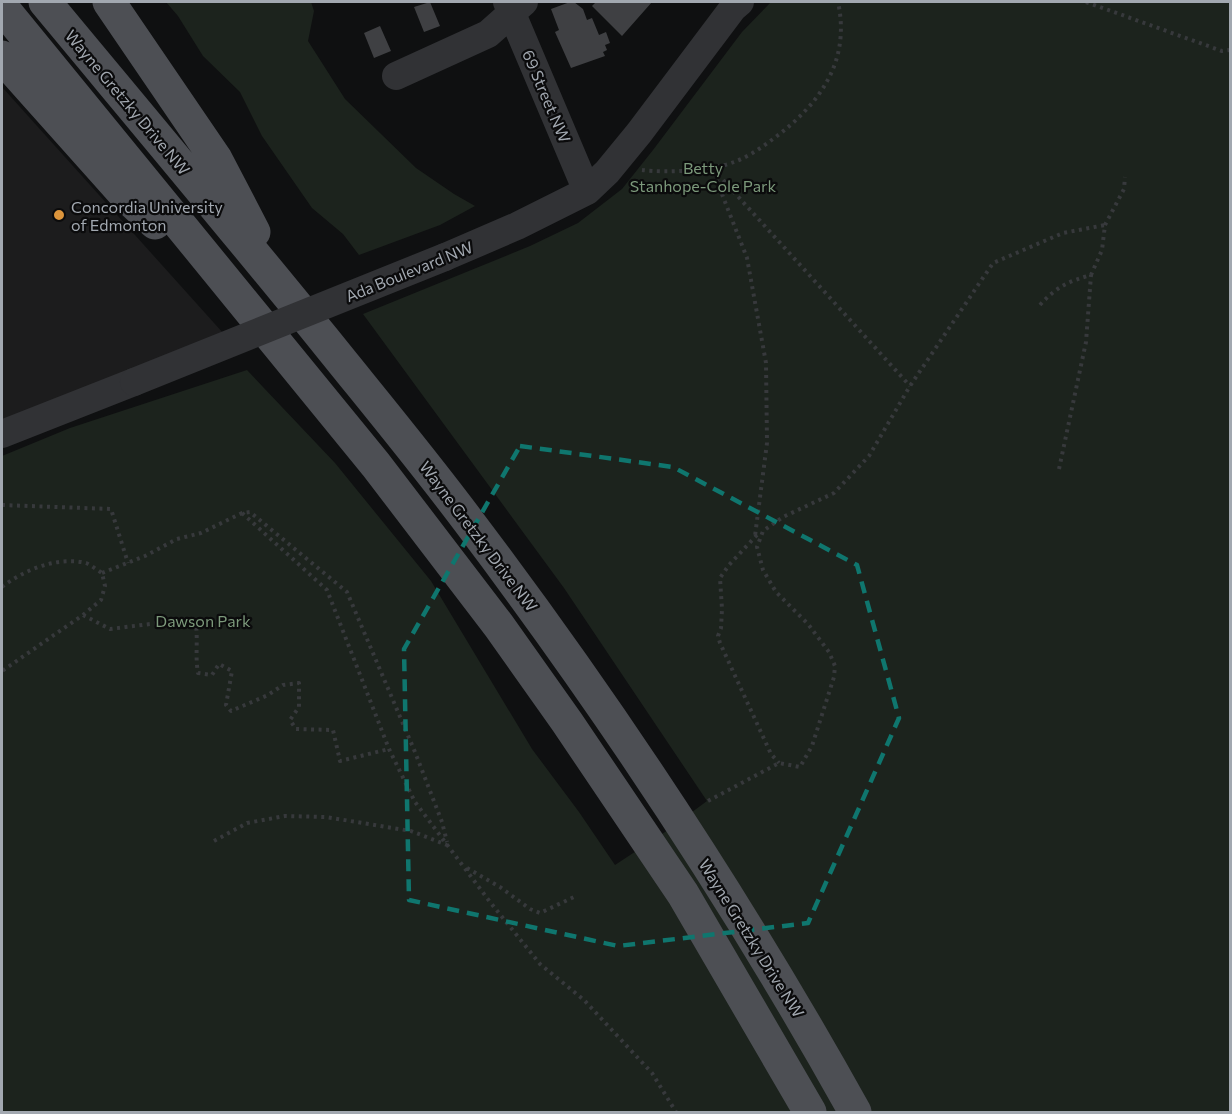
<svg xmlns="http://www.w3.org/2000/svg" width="1232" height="1114" viewBox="0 0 1232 1114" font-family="Commissioner,sans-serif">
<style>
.built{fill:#1c1c1d}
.green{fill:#1c231d}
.building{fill:#3f4043}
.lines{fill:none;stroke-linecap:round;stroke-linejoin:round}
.path{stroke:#37393c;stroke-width:4;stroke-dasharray:3 4.5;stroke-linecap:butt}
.minor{stroke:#313235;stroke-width:28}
.major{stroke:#4d4f54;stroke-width:33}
.minor-bridge{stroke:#313235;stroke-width:28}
.marked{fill:none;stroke:#0f766e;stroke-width:4.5;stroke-dasharray:12 8;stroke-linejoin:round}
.poi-dot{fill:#dc953c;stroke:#0b0b0c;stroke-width:2}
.labels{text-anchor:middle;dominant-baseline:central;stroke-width:4.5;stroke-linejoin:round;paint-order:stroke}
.street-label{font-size:16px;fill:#a2a8b0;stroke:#0b0b0c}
.park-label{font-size:16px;fill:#7c997b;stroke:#0b0b0c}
.poi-label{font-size:16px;fill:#a2a8b0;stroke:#0b0b0c;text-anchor:start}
</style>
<rect width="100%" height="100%" fill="#0f1011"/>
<path class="built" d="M 2,87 L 232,343 L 2,434 Z"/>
<path class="green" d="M 166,2 L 311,2 L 314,11 L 308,41 L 345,99 L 416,168 L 454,194 L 475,206 L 440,225 L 359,255 L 343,234 L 312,208 L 262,136 L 240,92 L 203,56 L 178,16 Z
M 771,2 L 1230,2 L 1230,1112 L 2,1112 L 2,456 L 70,428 L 247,370 L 335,463 L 431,581 L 532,749 L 579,812 L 615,865 L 665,832 L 707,801 L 564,588 L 363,314 L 530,246 L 578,223 L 622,189 L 653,150 L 742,32 Z"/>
<path class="building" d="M 430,2 L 440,26 L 424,32 L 414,7 Z
M 570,2 L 574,2 L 583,9 L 587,20 L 592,18 L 599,35 L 606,32 L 610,43 L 605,45 L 607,50 L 603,52 L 605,56 L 571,68 L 555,32 L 559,30 L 551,9 Z
M 596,2 L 652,2 L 622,36 L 592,6 Z
M 380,26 L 391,51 L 374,58 L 364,33 Z"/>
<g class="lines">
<path class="path" d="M 1086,2 L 1222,51 L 1230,50
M 711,166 L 747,258 L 766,363 L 767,443 L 755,536
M 713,169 L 910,386
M 642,170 C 666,173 711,171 734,162 C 748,157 761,148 773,139 C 819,105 851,62 838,2
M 1040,305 C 1056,287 1069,281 1091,275 L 1102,250 L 1105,225 L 1124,189 L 1125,177
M 1059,469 L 1086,342 L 1091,275
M 2,505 L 111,509 L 128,563
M 242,513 L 327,590 L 389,749 L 415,802 L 490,902 L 540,964 L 584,1000 L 652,1073 L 676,1112
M 757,535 L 729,565 L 720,578 L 722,609 L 721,628 L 718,636 L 720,643 L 771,754 L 779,763
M 102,573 L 145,556 L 177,539 L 201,533 L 242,513 L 250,512 L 347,592 L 415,752 L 442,822 L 447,842
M 2,587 C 24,570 57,556 86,563 C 91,565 97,570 102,573 L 105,586 L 101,600 L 83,615 L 2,671
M 83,615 L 110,629 L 158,623 L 171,627 L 196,625 C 198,642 195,656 198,673 L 212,675 L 219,664 L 232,671 L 226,705 L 231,711 L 268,695 L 283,685 L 299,683 L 299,707 L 290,720 L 296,729 L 333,730 L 340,761 L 389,749
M 708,801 L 779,763 L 800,767 L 812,746 L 834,677 L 835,666 L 829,652 L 808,624 L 776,592 L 763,570 L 757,547 L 763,531 L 783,517 L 834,493 L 869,456 L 910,386 L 993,263 L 1063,233 L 1105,225
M 214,841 L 247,823 L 285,816 L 326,817 L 411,831 L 447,845
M 467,868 L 500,887 L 530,909 L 540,913 L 574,897"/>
<path class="minor" d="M 507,2 L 587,191
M 396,76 L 488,34 L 524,2
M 445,257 L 517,226 L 587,191 L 607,172 L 639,133 L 733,8 L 740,2
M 2,434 L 134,382"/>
<path class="major" d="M 45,2 C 138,114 231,225 323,338 C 372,399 422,459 469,522 C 611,710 741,907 855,1112
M 109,2 L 216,159 L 254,232
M 2,7 L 376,465 L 499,626 L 567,722 L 683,894 L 810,1112
M 2,57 L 127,197 L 155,223"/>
<path class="minor-bridge" d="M 134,382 L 445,257"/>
</g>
<path class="marked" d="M 520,446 L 673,467 L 857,565 L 899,718 L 808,923 L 618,946 L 409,900 L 404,649 Z"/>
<circle class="poi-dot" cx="59" cy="215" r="6"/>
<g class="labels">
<g class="street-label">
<text transform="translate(547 96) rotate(67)">69 Street NW</text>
<text transform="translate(128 102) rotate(50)">Wayne Gretzky Drive NW</text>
<text transform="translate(409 271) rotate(-22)">Ada Boulevard NW</text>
<text transform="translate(479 536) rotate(53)">Wayne Gretzky Drive NW</text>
<text transform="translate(752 938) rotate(58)">Wayne Gretzky Drive NW</text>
</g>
<g class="park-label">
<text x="703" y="167">Betty<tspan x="703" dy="18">Stanhope-Cole Park</tspan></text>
<text x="203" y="620">Dawson Park</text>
</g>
<g class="poi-label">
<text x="71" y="206">Concordia University<tspan x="71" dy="18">of Edmonton</tspan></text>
</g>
</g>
<rect width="1232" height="1114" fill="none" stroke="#a2a8b0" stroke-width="6"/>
</svg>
